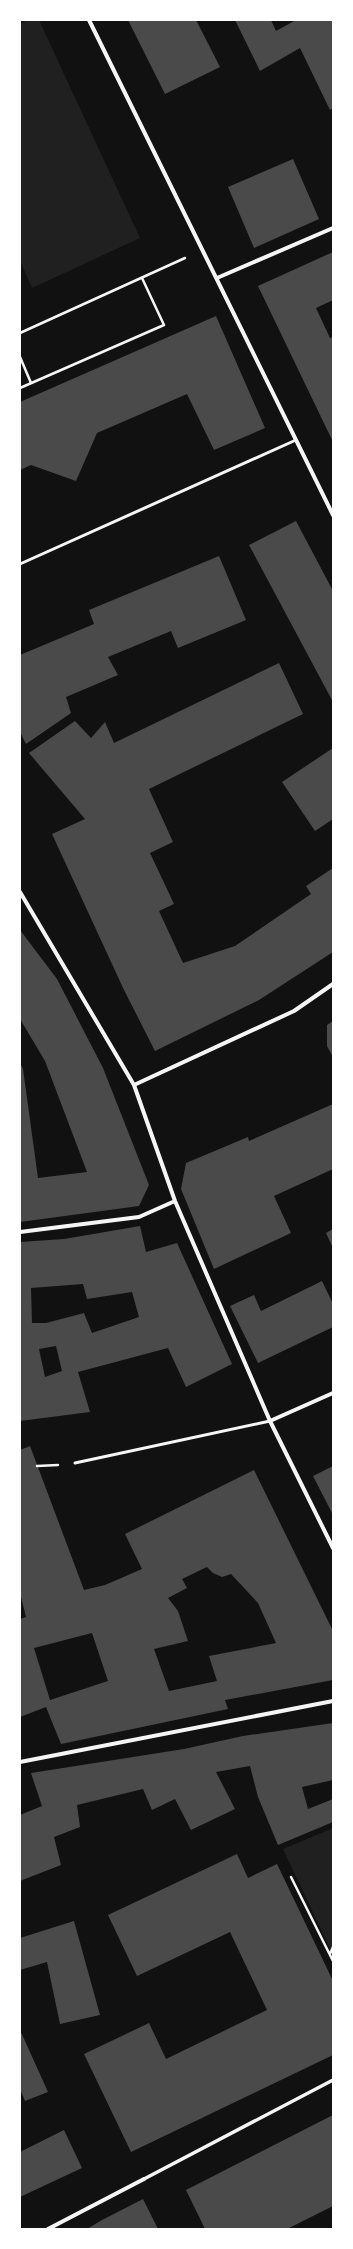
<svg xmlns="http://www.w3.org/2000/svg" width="353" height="2249" viewBox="0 0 353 2249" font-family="'Archivo Narrow',sans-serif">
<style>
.green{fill:#202020}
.building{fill:#4a4a4a;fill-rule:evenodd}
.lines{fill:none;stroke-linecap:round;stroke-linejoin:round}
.path{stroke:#f5f5f5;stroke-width:2.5}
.service{stroke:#f5f5f5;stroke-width:3}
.pedestrian{stroke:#f5f5f5;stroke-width:3.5}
.minor{stroke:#f5f5f5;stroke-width:4}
</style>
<rect width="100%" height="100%" fill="#111"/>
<path class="green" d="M 28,20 L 39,20 L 140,238 L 32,288 L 20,261 L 20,24 Z
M 333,1828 L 333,1955 L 283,1849 Z"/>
<path class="building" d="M 128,20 L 196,20 L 220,67 L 165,94 Z
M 235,20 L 271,20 L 276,31 L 296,20 L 333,20 L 333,108 L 330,110 L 300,48 L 260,71 Z
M 293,159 L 319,219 L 254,248 L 228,187 Z
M 333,252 L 333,300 L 316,308 L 330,338 L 333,337 L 333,442 L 258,286 Z
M 216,316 L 265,428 L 214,450 L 187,394 L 97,433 L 76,481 L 31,465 L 20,470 L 20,402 Z
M 296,521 L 333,591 L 333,702 L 249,545 Z
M 219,556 L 246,620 L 178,648 L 171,631 L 108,657 L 118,675 L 66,697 L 71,713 L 26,744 L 20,732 L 20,655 L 94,624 L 89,610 Z
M 279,663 L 303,714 L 149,789 L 173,842 L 150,853 L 174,904 L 159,911 L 183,963 L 235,946 L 311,894 L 306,886 L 333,868 L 333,952 L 259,1000 L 155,1051 L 124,990 L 52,834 L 85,819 L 29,753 L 75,721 L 91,738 L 105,722 L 114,743 Z
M 333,748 L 333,819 L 315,831 L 282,782 Z
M 20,930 L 57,979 L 103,1068 L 149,1185 L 139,1206 L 20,1222 L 20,1063 L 23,1069 L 38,1178 L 87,1172 L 45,1061 L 20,1019 Z
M 333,1021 L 333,1057 L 327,1046 L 327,1025 Z
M 333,1104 L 333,1169 L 274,1196 L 291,1233 L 214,1269 L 181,1189 L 186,1163 L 248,1137 L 249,1141 Z
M 140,1226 L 146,1252 L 177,1243 L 232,1364 L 186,1387 L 168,1348 L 78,1372 L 90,1412 L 20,1421 L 20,1242 L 64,1239 ZM 83,1284 L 87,1299 L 132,1292 L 139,1317 L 92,1333 L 84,1313 L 46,1323 L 32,1323 L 31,1288 ZM 56,1346 L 62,1371 L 45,1377 L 39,1349 Z
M 333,1229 L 333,1248 L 326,1233 Z
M 322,1281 L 333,1304 L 333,1327 L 258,1363 L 230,1306 L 254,1295 L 261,1311 Z
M 30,1446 L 84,1590 L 105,1585 L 142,1569 L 125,1534 L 254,1470 L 333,1631 L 333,1680 L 225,1700 L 228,1709 L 61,1744 L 46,1707 L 20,1717 L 20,1619 L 26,1617 L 20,1593 L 20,1450 ZM 207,1567 L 213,1573 L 222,1577 L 231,1574 L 258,1603 L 276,1643 L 209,1656 L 217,1681 L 169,1691 L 154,1649 L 188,1641 L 178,1611 L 168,1598 L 187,1588 L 182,1579 ZM 92,1633 L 108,1681 L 50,1700 L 34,1648 Z
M 333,1466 L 333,1515 L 313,1476 Z
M 333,1723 L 333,1780 L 302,1787 L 308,1809 L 333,1799 L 333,1822 L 278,1845 L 258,1797 L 250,1766 L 216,1772 L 235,1809 L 191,1830 L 175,1799 L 152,1810 L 143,1789 L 77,1805 L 80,1827 L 54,1837 L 61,1865 L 20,1881 L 20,1815 L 42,1806 L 31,1773 L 184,1749 L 243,1736 Z
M 237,1854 L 248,1878 L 277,1864 L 333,1981 L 333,2055 L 131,2152 L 84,2054 L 149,2023 L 166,2059 L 267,2010 L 230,1932 L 137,1976 L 108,1915 Z
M 74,1921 L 100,2015 L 60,2024 L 47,1962 L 20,1970 L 20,1938 Z
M 20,2030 L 48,2092 L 25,2101 L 20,2089 Z
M 333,2115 L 333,2206 L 287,2229 L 205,2229 L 186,2190 Z
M 64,2130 L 82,2168 L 20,2197 L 20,2152 Z
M 143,2199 L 158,2229 L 87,2229 L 102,2220 Z"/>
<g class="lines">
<path class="path" d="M 20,333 L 185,258
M 20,357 L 31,383
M 20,388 L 164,325 L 142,278
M 37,1466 L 58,1465
M 291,1877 L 333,1961
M 330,1954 L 333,1947"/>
<path class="service" d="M 20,564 L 296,440
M 75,1463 L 270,1421"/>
<path class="pedestrian" d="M 144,2179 L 333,2080"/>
<path class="minor" d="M 89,20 L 333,515
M 217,278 L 333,228
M 20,892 L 134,1085 L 175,1201 L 270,1421 L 333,1548
M 134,1085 L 294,1011 L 333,984
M 20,1232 L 139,1217 L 175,1201
M 270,1421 L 333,1393
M 20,1762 L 333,1701
M 48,2229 L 144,2179"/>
</g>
<rect width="353" height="2249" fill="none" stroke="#ffffff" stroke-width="42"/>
</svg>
